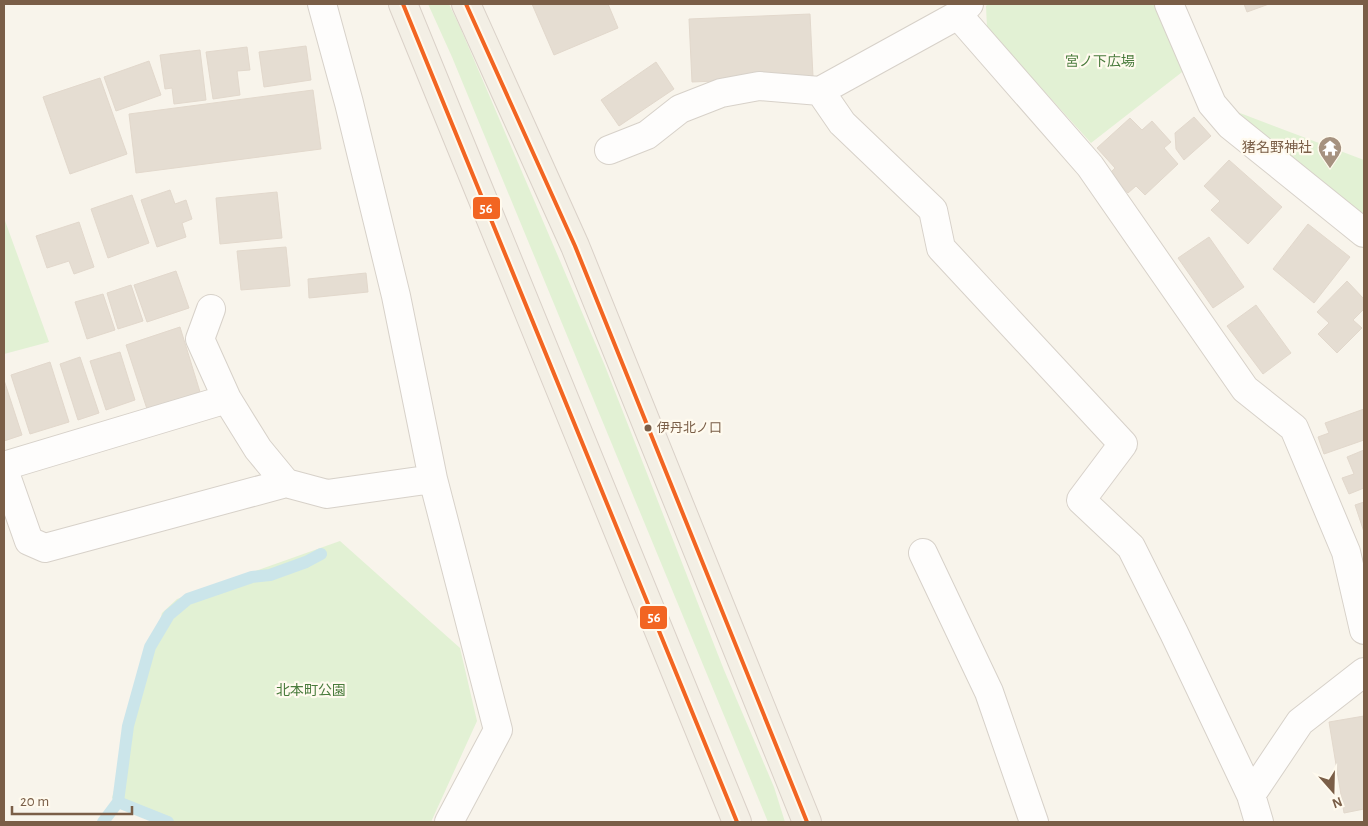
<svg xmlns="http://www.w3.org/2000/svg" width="1368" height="826" viewBox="0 0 1368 826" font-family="'Alegreya Sans','Noto Sans JP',sans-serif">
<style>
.green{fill:#e2f1d4}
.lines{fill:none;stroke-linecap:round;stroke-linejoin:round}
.stream{stroke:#cbe5ea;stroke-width:12}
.building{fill:#e5ddd2;stroke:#e2d8cc}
.street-casing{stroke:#d7d1c9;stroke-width:30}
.primary-casing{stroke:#dad1c8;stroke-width:30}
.street{stroke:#fefdfc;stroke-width:28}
.primary{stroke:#f3efe5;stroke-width:28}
.bus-1-casing{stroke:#fffaee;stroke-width:8}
.bus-1{stroke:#f26522;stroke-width:4}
.bus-dot{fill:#7a5e47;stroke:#fffaee;stroke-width:2}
.labels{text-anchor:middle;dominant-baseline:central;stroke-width:4.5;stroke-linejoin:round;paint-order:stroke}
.bus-label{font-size:13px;fill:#7a5e47;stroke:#fffaee;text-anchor:start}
.park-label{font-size:14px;fill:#497b3c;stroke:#fffaee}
.poi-label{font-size:14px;fill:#7a5e47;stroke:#fffaee;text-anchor:end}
.line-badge{stroke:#fffaee;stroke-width:2}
.badge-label{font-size:14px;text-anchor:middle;font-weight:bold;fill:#fff}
</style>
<rect width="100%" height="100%" fill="#f8f4eb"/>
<path class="green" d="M 428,4 L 449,4 L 460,27 L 605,366 L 724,670 L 774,787 L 785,822 L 768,822 L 452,57 Z
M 988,4 L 1159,4 L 1186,69 L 1091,143 L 987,28 L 986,6 Z
M 1232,110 L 1364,160 L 1364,225 Z
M 4,218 L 49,342 L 4,354 Z
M 340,541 L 460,648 L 477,721 L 431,822 L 176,822 L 112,798 L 162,613 L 177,599 Z"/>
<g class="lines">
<path class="stream" d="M 118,802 L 168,822
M 103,822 L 118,802 L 128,726 L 150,647 L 169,615 L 188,599 L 252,577 L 270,575 L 306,562 L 321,554"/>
</g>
<path class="building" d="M 532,4 L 608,4 L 618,28 L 554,55 Z
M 1244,4 L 1269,4 L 1247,12 Z
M 810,14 L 813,77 L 692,82 L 689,19 Z
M 306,46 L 311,80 L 264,87 L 259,52 Z
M 247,47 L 250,70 L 237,71 L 240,95 L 213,99 L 206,52 Z
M 200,50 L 206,100 L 174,104 L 172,88 L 165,89 L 160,55 Z
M 149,61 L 161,95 L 116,111 L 104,77 Z
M 656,62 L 674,89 L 619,126 L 601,100 Z
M 100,78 L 127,154 L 70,174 L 43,97 Z
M 313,90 L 321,149 L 136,173 L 129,114 Z
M 1194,117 L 1211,136 L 1184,160 L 1176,149 L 1175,133 Z
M 1130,118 L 1142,130 L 1152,121 L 1171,142 L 1164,148 L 1178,164 L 1145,195 L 1136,186 L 1128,193 L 1110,173 L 1115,168 L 1097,148 Z
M 1229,160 L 1282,207 L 1248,244 L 1211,210 L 1220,201 L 1204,186 Z
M 170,190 L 175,204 L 186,200 L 192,219 L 182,223 L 186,237 L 157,247 L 141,200 Z
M 277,192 L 282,238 L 220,244 L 216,198 Z
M 132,195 L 149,243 L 108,258 L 91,209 Z
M 79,222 L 94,267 L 74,274 L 69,261 L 47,268 L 36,236 Z
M 1308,224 L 1350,257 L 1314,303 L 1273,269 Z
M 1209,237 L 1244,287 L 1213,308 L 1178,258 Z
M 286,247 L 290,286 L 241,290 L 237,251 Z
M 176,271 L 189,308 L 147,322 L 134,285 Z
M 366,273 L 368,292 L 309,298 L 308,279 Z
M 1347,281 L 1364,299 L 1364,309 L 1353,320 L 1362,328 L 1337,353 L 1318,334 L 1329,323 L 1317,312 Z
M 131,285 L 143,321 L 118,329 L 107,293 Z
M 103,294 L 115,330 L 87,339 L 75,302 Z
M 1256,305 L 1291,353 L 1263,374 L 1227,326 Z
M 180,327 L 200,392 L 147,409 L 126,345 Z
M 120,352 L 135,400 L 106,410 L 90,361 Z
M 80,357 L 99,413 L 78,420 L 60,364 Z
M 50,362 L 69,422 L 30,434 L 11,375 Z
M 4,380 L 22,435 L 4,441 Z
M 1364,409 L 1364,440 L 1324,454 L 1318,437 L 1329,433 L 1325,423 Z
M 1364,450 L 1364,488 L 1349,494 L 1342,478 L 1354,474 L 1347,457 Z
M 1364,502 L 1364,532 L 1355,505 Z
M 1364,716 L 1364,809 L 1344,813 L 1329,722 Z"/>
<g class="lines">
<g class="street-casing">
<path id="street" d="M 322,4 L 349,103 L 396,296 L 433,479 L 498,730 L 449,822
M 1169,4 L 1212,104 L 1230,125 L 1364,233
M 958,15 L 1090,166 L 1245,389 L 1294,428 L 1346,552 L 1364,630
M 820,91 L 842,123 L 933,210 L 941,248 L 1123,444 L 1081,500 L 1131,547 L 1174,633 L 1251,795
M 609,150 L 647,135 L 680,109 L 721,93 L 759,86 L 820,91 L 958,15 L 969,4
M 211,309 L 200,339 L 227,399
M 4,466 L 227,399 L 258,449 L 286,483 L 327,494 L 433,479
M 4,470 L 29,541 L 45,548 L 286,483
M 923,553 L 989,692 L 1034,822
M 1259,822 L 1251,795 L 1300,722 L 1364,672"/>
</g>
<g class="primary-casing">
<path id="primary" d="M 403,4 L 737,822
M 466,4 L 575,246 L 807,822"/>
</g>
<use href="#street" class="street"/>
<use href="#primary" class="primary"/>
<g class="bus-1-casing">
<path id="bus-1" d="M 403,4 L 737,822
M 466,4 L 575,246 L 807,822"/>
</g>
<use href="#bus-1" class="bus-1"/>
</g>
<defs>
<g id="temple-pin" transform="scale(1.25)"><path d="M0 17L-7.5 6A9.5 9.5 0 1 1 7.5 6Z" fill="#a69280" stroke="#fffaee"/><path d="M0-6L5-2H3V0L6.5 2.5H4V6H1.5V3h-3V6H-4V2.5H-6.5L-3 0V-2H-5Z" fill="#fff"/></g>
</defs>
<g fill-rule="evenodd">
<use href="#temple-pin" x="1330" y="148"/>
</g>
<circle class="bus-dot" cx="648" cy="428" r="4.5"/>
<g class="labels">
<g class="bus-label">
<text x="657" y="428">伊丹北ノ口</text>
</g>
<g class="park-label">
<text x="1100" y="62">宮ノ下広場</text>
<text x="311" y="691">北本町公園</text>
</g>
<g class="poi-label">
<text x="1312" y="148">猪名野神社</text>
</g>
</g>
<g class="line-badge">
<rect x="472" y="196" width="29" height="24" rx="5" fill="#f26522"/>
<rect x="639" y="605" width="29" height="25" rx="5" fill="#f26522"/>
</g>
<g class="badge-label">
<text x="486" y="213">56</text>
<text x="654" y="622">56</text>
</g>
<rect width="1368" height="826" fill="none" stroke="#7a5e47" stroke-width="10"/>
<g transform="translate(1333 791) rotate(160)" stroke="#fffaee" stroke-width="4" paint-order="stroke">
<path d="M0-4L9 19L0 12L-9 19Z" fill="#7a5e47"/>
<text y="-8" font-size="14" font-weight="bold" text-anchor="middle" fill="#7a5e47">N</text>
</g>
<path d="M12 806v8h120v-8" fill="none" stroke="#7a5e47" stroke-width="2.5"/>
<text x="20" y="806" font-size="15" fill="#7a5e47" stroke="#fffaee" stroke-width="4" paint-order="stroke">20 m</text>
</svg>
